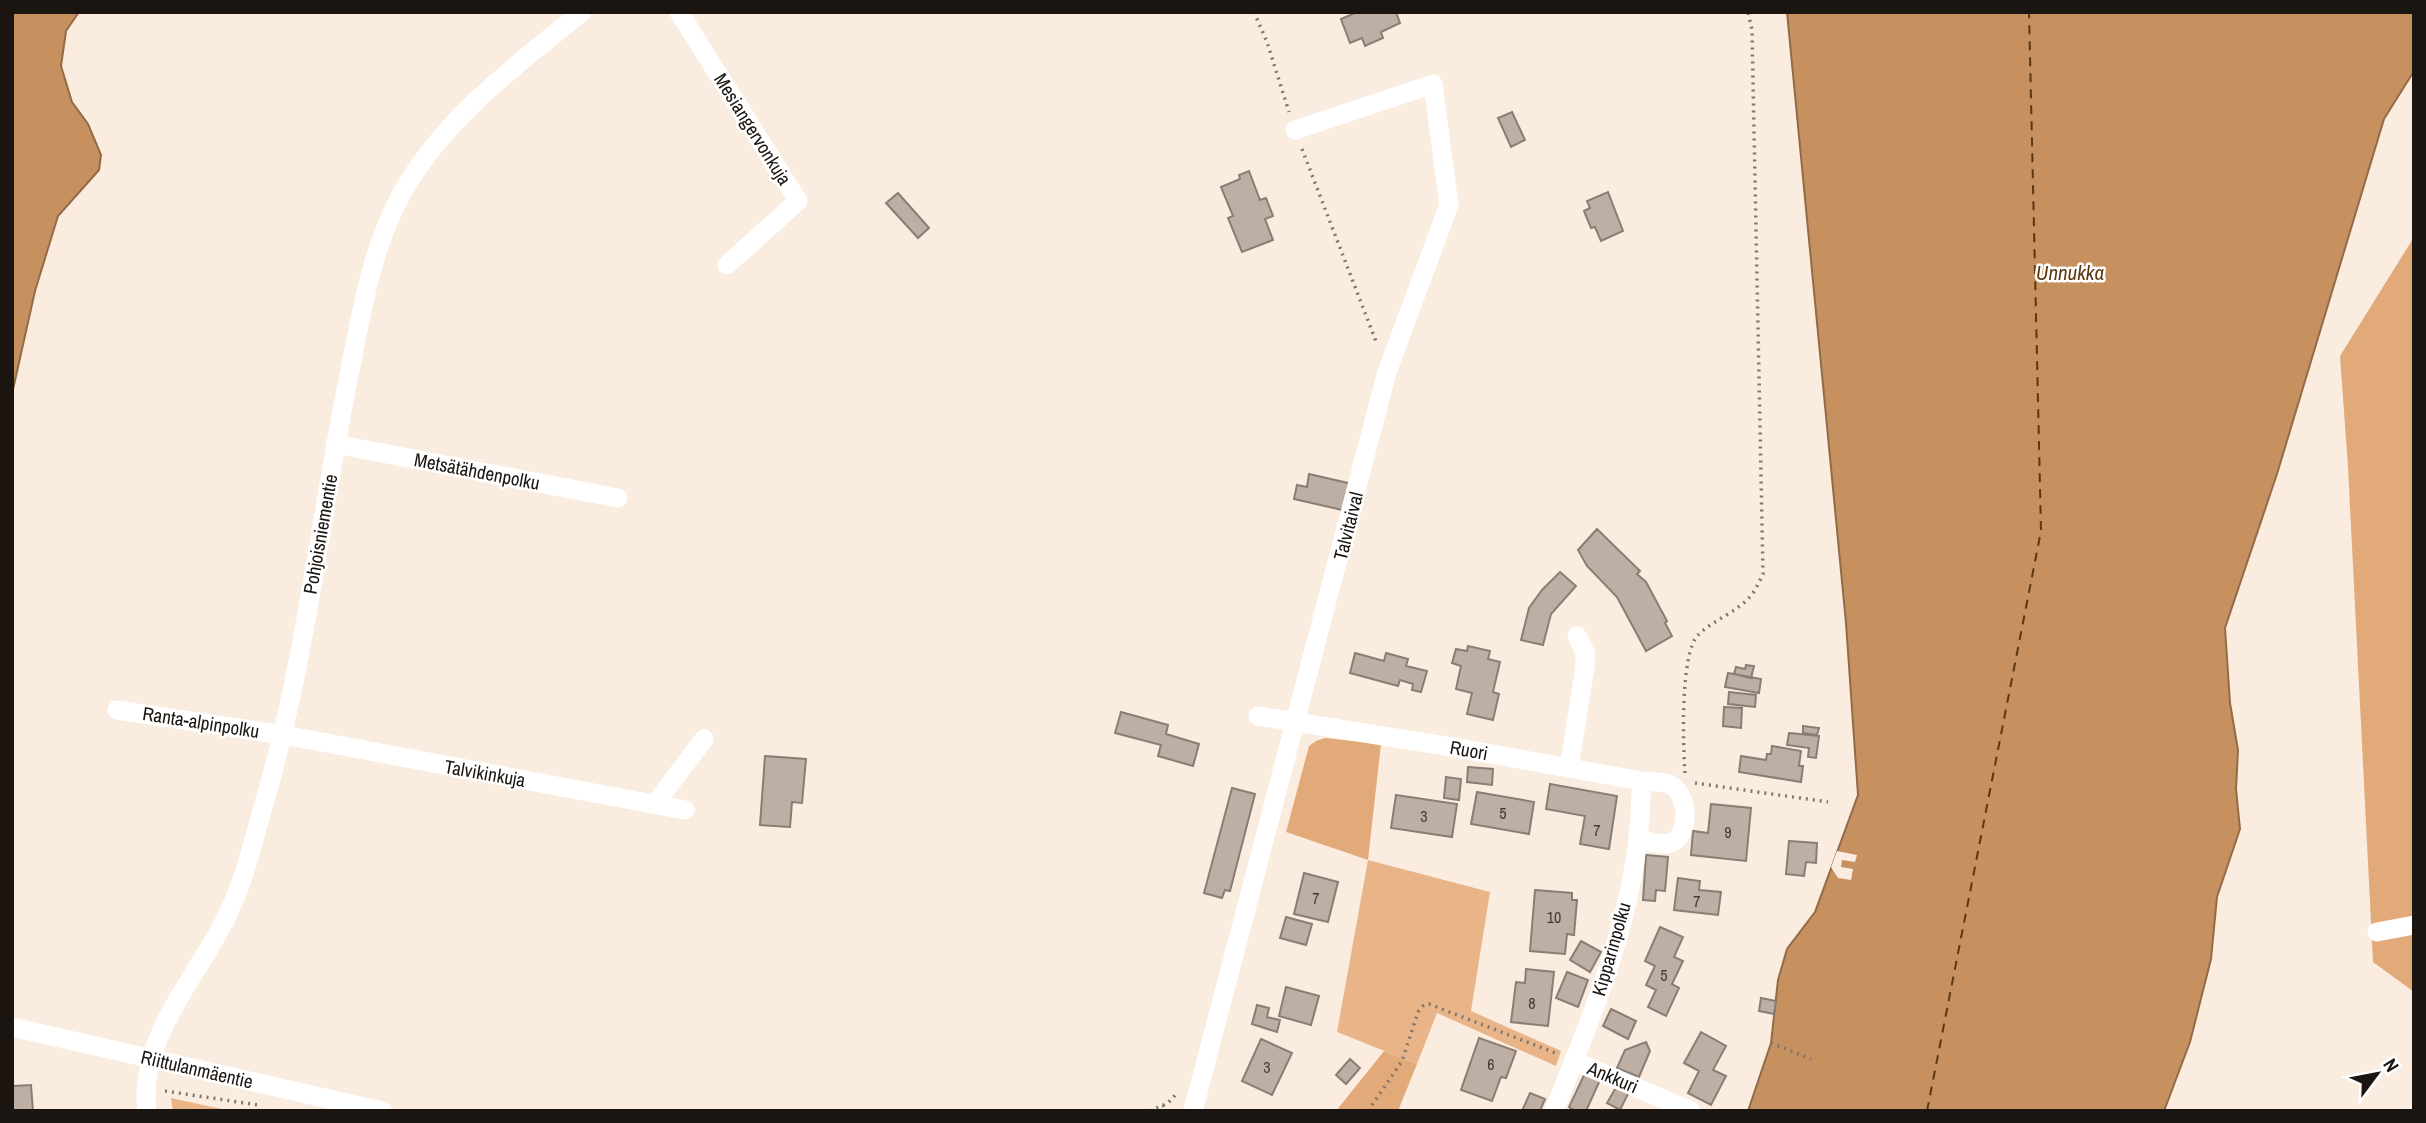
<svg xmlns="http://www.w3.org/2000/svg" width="2426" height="1123" viewBox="0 0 2426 1123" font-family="'Archivo Narrow',sans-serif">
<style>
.green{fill:#e9b588}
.forest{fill:#e3aa79}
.water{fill:#c6905f;stroke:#926b48;stroke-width:2}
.pier{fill:#fbece0}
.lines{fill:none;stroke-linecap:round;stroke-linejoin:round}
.ferry{stroke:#5d3712;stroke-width:2;stroke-dasharray:9 7;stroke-linecap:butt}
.building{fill:#bdafa4;stroke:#8a7d73;stroke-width:2}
.path{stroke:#80766f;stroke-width:3.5;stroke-dasharray:2 5;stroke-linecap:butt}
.minor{stroke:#fff;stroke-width:19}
.labels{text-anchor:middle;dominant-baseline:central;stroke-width:5;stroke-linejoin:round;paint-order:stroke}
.number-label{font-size:16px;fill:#433c36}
.street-label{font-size:19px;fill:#1a1511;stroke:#fff}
.water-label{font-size:21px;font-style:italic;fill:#5d3712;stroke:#fff}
</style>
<rect width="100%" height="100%" fill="#fbece0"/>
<path class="green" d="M 1368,860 L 1490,892 L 1471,1011 L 1561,1051 L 1556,1066 L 1437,1013 L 1417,1064 L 1337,1032 Z
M 171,1098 L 231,1111 L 173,1111 Z"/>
<path class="forest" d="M 2414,237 L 2414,992 L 2373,962 L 2348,467 L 2340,356 Z
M 1325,738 L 1381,744 L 1368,860 L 1286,832 L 1309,746 L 1316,741 Z
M 1384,1051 L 1417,1064 L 1398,1111 L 1336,1111 Z"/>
<path class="water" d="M 12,12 L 79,12 L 66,31 L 61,66 L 72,102 L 88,124 L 101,155 L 99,170 L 58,216 L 35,291 L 12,394 Z
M 1787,12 L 2414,12 L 2414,71 L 2384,119 L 2277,474 L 2225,628 L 2230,703 L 2238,750 L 2236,789 L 2240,829 L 2217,897 L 2211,959 L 2190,1042 L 2164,1111 L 1748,1111 L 1771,1043 L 1778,980 L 1787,949 L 1815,912 L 1858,795 L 1846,623 Z"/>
<path class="pier" d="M 1837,851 L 1857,855 L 1855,862 L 1842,860 L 1841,867 L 1853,869 L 1851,880 L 1838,878 L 1831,867 Z"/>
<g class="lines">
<path class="ferry" d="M 1927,1111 L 2041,531 L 2029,12"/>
</g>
<path class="building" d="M 1357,12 L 1396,12 L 1400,23 L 1381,32 L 1383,38 L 1365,46 L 1362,38 L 1350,43 L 1341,19 Z
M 1512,112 L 1525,140 L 1511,147 L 1498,118 Z
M 1249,171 L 1260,200 L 1266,198 L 1273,216 L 1265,219 L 1273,240 L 1242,252 L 1228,218 L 1233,216 L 1221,187 L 1240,179 L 1239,175 Z
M 1608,192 L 1623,231 L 1601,241 L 1595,227 L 1591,228 L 1584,211 L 1590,208 L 1587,201 Z
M 898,193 L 929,228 L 918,238 L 886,203 Z
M 1309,474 L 1357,485 L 1351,512 L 1294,499 L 1297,485 L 1307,487 Z
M 1597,529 L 1640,571 L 1637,574 L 1646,582 L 1667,621 L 1665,623 L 1672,636 L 1646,651 L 1617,597 L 1587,566 L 1578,550 Z
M 1560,572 L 1576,586 L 1551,614 L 1543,645 L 1521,640 L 1529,608 L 1542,590 Z
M 1468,646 L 1490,651 L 1488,659 L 1500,662 L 1493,692 L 1499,694 L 1493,720 L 1467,714 L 1472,693 L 1456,689 L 1461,666 L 1452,663 L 1456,649 L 1467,651 Z
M 1355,653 L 1384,661 L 1386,653 L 1408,659 L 1406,666 L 1427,671 L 1421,692 L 1412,690 L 1413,684 L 1400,680 L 1398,686 L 1350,673 Z
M 1746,665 L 1754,666 L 1751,678 L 1734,674 L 1736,667 L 1745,669 Z
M 1728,673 L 1761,679 L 1759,693 L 1725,687 Z
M 1729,692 L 1756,695 L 1755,707 L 1728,704 Z
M 1724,707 L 1742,708 L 1741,728 L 1723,726 Z
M 1121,712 L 1168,725 L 1166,734 L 1199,744 L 1193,766 L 1158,756 L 1161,745 L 1115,733 Z
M 1803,726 L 1819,728 L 1817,735 L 1803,733 Z
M 1789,733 L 1819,736 L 1816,758 L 1808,757 L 1809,748 L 1787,745 Z
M 1772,746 L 1801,751 L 1799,766 L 1803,766 L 1801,782 L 1739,772 L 1741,756 L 1766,760 L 1767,754 L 1771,754 Z
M 765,756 L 806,759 L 802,803 L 792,802 L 790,827 L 760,825 Z
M 1468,767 L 1493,769 L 1492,785 L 1467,782 Z
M 1446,777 L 1461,779 L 1459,800 L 1444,798 Z
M 1550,784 L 1617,796 L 1609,849 L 1580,844 L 1585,816 L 1546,809 Z
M 1232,788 L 1255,794 L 1230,891 L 1225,890 L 1222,898 L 1204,893 Z
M 1477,792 L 1534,802 L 1529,834 L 1471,824 Z
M 1396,795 L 1457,804 L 1452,837 L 1391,828 Z
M 1711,804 L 1751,808 L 1746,861 L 1691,855 L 1693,831 L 1708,833 Z
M 1789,841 L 1817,843 L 1816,863 L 1806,862 L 1804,876 L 1786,874 Z
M 1646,855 L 1668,857 L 1665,891 L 1656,890 L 1655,901 L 1643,900 Z
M 1304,873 L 1338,882 L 1328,922 L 1294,914 Z
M 1678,878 L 1700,881 L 1699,890 L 1721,892 L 1718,915 L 1674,910 Z
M 1535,890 L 1572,893 L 1572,900 L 1577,900 L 1574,935 L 1567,934 L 1565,954 L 1530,951 Z
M 1286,917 L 1312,924 L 1306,945 L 1280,938 Z
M 1660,927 L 1683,937 L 1674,957 L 1683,961 L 1672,984 L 1679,988 L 1666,1016 L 1648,1007 L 1656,990 L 1646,985 L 1655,966 L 1645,961 Z
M 1581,941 L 1601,952 L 1590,972 L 1570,960 Z
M 1526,969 L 1554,972 L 1548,1026 L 1511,1022 L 1516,982 L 1525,983 Z
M 1567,972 L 1588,980 L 1578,1007 L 1556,998 Z
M 1286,987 L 1319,996 L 1311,1025 L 1279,1016 Z
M 1761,998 L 1776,1001 L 1774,1014 L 1759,1011 Z
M 1257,1005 L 1269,1008 L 1267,1017 L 1280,1020 L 1277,1032 L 1252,1024 Z
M 1611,1009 L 1636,1021 L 1628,1039 L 1603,1026 Z
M 1701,1032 L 1726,1046 L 1713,1070 L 1726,1076 L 1711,1105 L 1688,1093 L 1699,1071 L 1684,1063 Z
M 1479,1038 L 1516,1051 L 1506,1078 L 1501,1077 L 1492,1101 L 1461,1090 Z
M 1261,1039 L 1292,1053 L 1272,1095 L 1242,1081 Z
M 1646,1042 L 1650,1051 L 1639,1077 L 1617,1068 L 1625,1050 Z
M 1350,1059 L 1360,1068 L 1346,1084 L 1336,1075 Z
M 1585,1073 L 1600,1080 L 1586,1111 L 1576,1111 L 1569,1107 Z
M 1618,1084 L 1630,1090 L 1620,1110 L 1607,1103 Z
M 31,1085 L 33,1111 L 12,1111 L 13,1086 Z
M 1530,1093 L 1545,1099 L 1540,1111 L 1522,1111 Z"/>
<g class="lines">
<path class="path" d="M 1254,12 L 1267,42 L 1289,112
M 1302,149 L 1377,344
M 1685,773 C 1683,747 1680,653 1698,635 C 1714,619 1739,612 1753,593 C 1757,587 1760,580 1763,574 L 1752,30 L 1748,12
M 1695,783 L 1828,802
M 1771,1043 L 1811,1059
M 165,1091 L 258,1105
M 1163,1105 L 1167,1111
M 1150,1111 L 1168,1103 L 1177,1093
M 1368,1111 L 1402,1061 L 1418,1012 L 1423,1006 L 1429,1004 L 1558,1054"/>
<path class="minor" d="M 679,12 L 798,201 L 727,265
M 335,444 L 618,498
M 117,710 L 284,735 L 685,810
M 1258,716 L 1458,748 L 1641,781 C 1649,782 1661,781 1669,784 C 1688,792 1691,832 1673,842 C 1664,847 1648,841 1639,839
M 1569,768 L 1585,667 L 1585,652 L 1577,636
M 655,804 L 704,739
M 2377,932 L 2414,925
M 12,1027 L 382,1111
M 1574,1061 L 1691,1111
M 147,1111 C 138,1040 194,981 224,922 C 244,884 253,841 265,800 C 305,664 320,520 348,380 C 361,317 370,251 402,193 C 445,117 515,66 582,12
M 1193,1111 L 1387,372 L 1449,205 L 1433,84 L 1295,130
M 1554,1111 C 1596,1005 1643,897 1641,781"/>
</g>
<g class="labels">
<g class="number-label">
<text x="1503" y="813">5</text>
<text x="1424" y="816">3</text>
<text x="1597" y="830">7</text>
<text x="1728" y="832">9</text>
<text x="1316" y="898">7</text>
<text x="1697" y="901">7</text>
<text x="1554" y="917">10</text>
<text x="1664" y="975">5</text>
<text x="1532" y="1003">8</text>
<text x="1491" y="1064">6</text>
<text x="1267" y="1067">3</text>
</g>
<g class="street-label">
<text transform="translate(753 129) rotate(58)">Mesiangervonkuja</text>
<text transform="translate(477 471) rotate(11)">Metsätähdenpolku</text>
<text transform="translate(1348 526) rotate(-76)">Talvitaival</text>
<text transform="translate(320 534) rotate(-80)">Pohjoisniementie</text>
<text transform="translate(201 722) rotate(9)">Ranta-alpinpolku</text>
<text transform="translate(1469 750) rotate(10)">Ruori</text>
<text transform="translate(485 773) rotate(10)">Talvikinkuja</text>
<text transform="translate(1611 949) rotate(-74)">Kipparinpolku</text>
<text transform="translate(197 1069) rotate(13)">Riittulanmäentie</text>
<text transform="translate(1613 1077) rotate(23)">Ankkuri</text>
</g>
<g class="water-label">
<text x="2070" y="272">Unnukka</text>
</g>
</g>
<rect width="2426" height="1123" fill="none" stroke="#1a1511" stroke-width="28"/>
<g transform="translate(2377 1074) rotate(58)" stroke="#ffffff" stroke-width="5" paint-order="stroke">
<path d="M0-5L12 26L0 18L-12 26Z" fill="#1a1511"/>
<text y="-10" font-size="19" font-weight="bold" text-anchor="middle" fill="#1a1511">N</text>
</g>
</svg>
